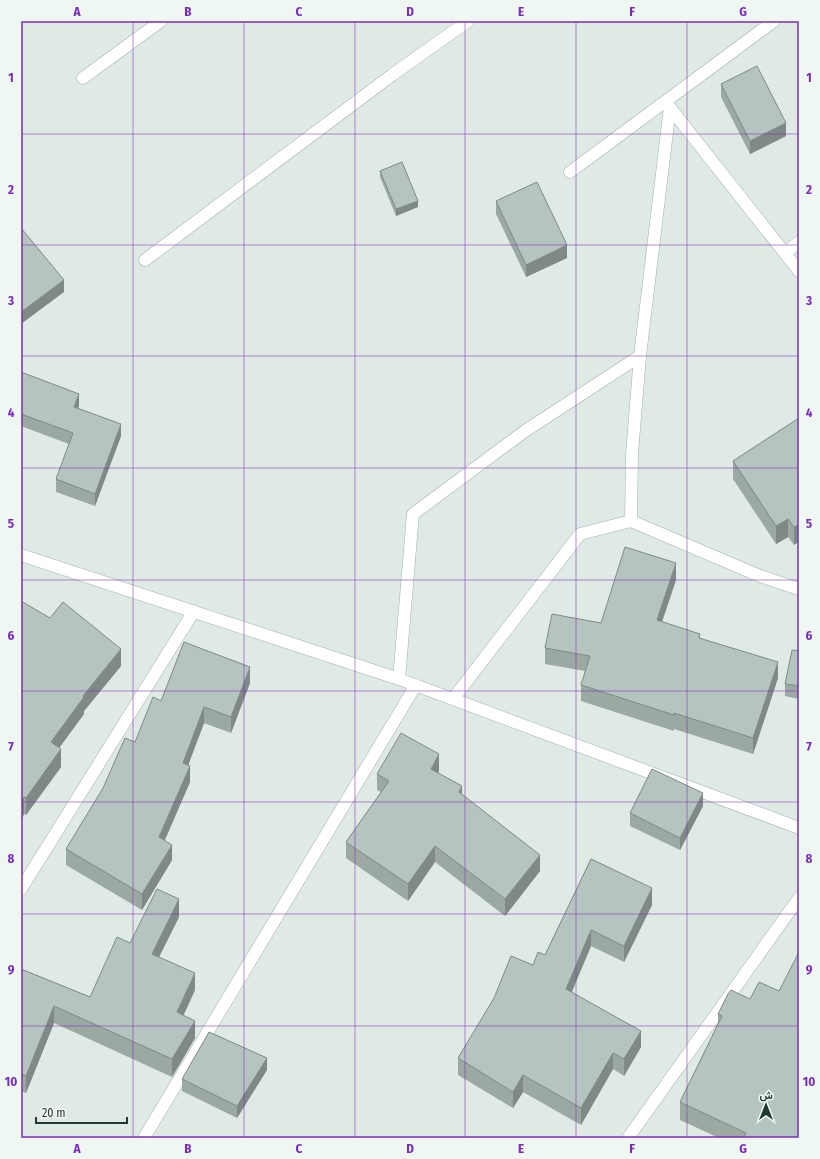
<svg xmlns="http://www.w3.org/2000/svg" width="820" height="1159" viewBox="0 0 820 1159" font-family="'Fira Sans Condensed',Vazirmatn,sans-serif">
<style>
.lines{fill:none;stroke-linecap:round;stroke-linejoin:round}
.minor-casing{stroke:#a2b1ac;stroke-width:13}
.minor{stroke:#fff;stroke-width:12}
.wall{fill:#9ca9a3}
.shaded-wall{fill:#7f8985}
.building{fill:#b5c4be;stroke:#7f8985}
.grid{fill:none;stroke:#7b2cbf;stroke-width:1;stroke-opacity:0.55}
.neatline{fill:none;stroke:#7b2cbf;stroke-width:1.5}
.grid-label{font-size:13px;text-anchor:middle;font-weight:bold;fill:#7b2cbf}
</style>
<rect width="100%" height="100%" fill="#dfeae5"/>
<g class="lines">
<g class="minor-casing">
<path id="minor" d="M 83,78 L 161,21
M 667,104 L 799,271
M 570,172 L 774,21
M 785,253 L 799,242
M 145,260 L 392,75 L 468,21
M 631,521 L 632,454 L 640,356 L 670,107
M 21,555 L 399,679 L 799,828
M 399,679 L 413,514 L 525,431 L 640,356
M 453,699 L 580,534 L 631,521 L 760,576 L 799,589
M 21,889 L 194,611
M 144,1138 L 416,685
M 628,1138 L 799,898"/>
</g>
<use href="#minor" class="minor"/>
</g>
<path class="wall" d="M 721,84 L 786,136 L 750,154 L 721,97 Z
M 380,171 L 418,207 L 396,216 L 380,177 Z
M 496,201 L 567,258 L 526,277 L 496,214 Z
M 21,372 L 79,406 L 78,408 L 121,436 L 95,506 L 56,492 L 56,479 L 69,444 L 21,426 Z
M 799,418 L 794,545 L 788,537 L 776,544 L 733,479 L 733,461 Z
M 676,580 L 662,622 L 700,638 L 778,678 L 753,754 L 674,729 L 674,731 L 581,701 L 581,685 L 585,671 L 545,664 L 545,648 L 601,623 Z
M 21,601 L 121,666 L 84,711 L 84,714 L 59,748 L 61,767 L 26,815 L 24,814 L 21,821 Z
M 799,651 L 799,699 L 785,696 L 785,684 Z
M 250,683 L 231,733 L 204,723 L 188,765 L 190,782 L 165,840 L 172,860 L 142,910 L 66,865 L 66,849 L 161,701 Z
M 439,771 L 438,773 L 462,794 L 540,871 L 505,916 L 435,862 L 408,901 L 346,858 L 346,842 L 381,792 L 377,790 L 377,774 Z
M 703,806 L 680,850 L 630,826 L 630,813 Z
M 591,859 L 652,905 L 624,962 L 591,946 L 572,992 L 641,1047 L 624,1076 L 613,1069 L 581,1125 L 523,1092 L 513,1108 L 458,1075 L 458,1058 L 533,965 L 545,955 Z
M 179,917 L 159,957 L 195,990 L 183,1015 L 195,1038 L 172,1077 L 54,1023 L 26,1093 L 21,1091 L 21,969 L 90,997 Z
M 728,994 L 799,1138 L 719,1138 L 680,1120 L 680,1102 L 718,1024 L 718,1014 Z
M 267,1070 L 237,1118 L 182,1091 L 182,1079 Z"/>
<path class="shaded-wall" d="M 786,123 L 786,136 L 750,154 L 750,141 Z
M 418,201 L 418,207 L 396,216 L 396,209 Z
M 567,245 L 567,258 L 526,277 L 526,265 Z
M 64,280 L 64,292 L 21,324 L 21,312 Z
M 79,394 L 79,406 L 74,419 L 74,407 Z
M 121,424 L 121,436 L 95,506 L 95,494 Z
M 788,519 L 788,537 L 776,544 L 776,526 Z
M 799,524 L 799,542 L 794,545 L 794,527 Z
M 676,563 L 676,580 L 657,636 L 657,620 Z
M 121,649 L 121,666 L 84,711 L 84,714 L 51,759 L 51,742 L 83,696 Z
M 778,662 L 778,678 L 753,754 L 753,738 Z
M 250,667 L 250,683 L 231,733 L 231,717 Z
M 204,707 L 204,723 L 183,779 L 183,763 Z
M 61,749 L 61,767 L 26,815 L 26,798 Z
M 439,754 L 439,771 L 431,785 L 431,769 Z
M 190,766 L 190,782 L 159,853 L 159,837 Z
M 462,786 L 462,803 L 459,792 Z
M 703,793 L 703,806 L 680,850 L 680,838 Z
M 24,797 L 24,814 L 21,821 L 21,804 Z
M 172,845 L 172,860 L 142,910 L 142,894 Z
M 435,846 L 435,862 L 408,901 L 408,884 Z
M 540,855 L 540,871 L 505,916 L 505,899 Z
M 652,888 L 652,905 L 624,962 L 624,946 Z
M 179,899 L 179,917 L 152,971 L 152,954 Z
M 591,930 L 591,946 L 566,1005 L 566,989 Z
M 195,973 L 195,990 L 177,1030 L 177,1012 Z
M 54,1006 L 54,1023 L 26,1093 L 26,1076 Z
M 195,1021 L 195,1038 L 172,1077 L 172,1059 Z
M 641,1031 L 641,1047 L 624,1076 L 624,1059 Z
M 613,1053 L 613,1069 L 581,1125 L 581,1108 Z
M 267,1058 L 267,1070 L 237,1118 L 237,1106 Z
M 523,1075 L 523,1092 L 513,1108 L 513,1092 Z"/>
<path class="building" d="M 757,66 L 786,123 L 750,141 L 721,84 Z
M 402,162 L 418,201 L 396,209 L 380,171 Z
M 537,182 L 567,245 L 526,265 L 496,201 Z
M 21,228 L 64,280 L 21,312 Z
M 21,372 L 79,394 L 74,407 L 121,424 L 95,494 L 56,479 L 73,433 L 21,414 Z
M 799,418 L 799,524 L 794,527 L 788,519 L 776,526 L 733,461 Z
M 625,547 L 676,563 L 657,620 L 700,634 L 699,638 L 778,662 L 753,738 L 674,713 L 674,715 L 581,685 L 590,656 L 545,648 L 552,614 L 601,623 Z
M 21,601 L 50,618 L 63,602 L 121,649 L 83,696 L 84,697 L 51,742 L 61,749 L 26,798 L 24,797 L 21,804 Z
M 184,642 L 250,667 L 231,717 L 204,707 L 183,763 L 190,766 L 159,837 L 172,845 L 142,894 L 66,849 L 103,788 L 125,738 L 135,742 L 153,697 L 161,701 Z
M 792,650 L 799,651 L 799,686 L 785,684 Z
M 401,733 L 439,754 L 431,769 L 462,786 L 459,792 L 540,855 L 505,899 L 435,846 L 408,884 L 346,842 L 389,781 L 377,774 Z
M 652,769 L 703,793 L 680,838 L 630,813 Z
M 591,859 L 652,888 L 624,946 L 591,930 L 566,989 L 641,1031 L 624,1059 L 613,1053 L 581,1108 L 523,1075 L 513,1092 L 458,1058 L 494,998 L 511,956 L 533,965 L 538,952 L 545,955 Z
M 157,889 L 179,899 L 152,954 L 195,973 L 177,1012 L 195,1021 L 172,1059 L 54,1006 L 26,1076 L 21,1074 L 21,969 L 90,997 L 117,937 L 130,943 Z
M 799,952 L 799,1138 L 744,1138 L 746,1133 L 680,1102 L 722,1016 L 718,1014 L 728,994 L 731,990 L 750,999 L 759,982 L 779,991 Z
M 209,1032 L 267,1058 L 237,1106 L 182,1079 Z"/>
<path class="grid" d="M 133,21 L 133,1138M 244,21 L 244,1138M 355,21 L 355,1138M 465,21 L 465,1138M 576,21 L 576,1138M 687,21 L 687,1138M 21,134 L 799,134M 21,245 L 799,245M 21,356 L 799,356M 21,468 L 799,468M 21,580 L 799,580M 21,691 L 799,691M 21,802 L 799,802M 21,914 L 799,914M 21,1026 L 799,1026"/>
<rect width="820" height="1159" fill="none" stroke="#eff7f3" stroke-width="44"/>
<g transform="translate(766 1105)" stroke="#eff7f3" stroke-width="3" paint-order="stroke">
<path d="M0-3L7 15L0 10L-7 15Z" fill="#213933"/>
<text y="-6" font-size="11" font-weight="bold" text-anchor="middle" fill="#213933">ش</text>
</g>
<path d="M36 1117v6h91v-6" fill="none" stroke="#213933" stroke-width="2"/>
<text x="42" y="1117" font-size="12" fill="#213933" stroke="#eff7f3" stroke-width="3" paint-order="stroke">20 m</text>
<rect x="22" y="22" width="776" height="1115" class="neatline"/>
<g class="grid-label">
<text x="77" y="16">A</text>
<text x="188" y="16">B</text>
<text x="299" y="16">C</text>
<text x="410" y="16">D</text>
<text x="521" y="16">E</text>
<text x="632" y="16">F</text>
<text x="743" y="16">G</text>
<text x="11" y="82">1</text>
<text x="809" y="82">1</text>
<text x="11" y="194">2</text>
<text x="809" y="194">2</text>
<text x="11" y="305">3</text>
<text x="809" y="305">3</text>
<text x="11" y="417">4</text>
<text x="809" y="417">4</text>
<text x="11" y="528">5</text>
<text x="809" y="528">5</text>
<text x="11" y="640">6</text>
<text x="809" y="640">6</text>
<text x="11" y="751">7</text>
<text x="809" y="751">7</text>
<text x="11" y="863">8</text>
<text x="809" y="863">8</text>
<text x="11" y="974">9</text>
<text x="809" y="974">9</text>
<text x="11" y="1086">10</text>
<text x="809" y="1086">10</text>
<text x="77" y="1153">A</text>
<text x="188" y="1153">B</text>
<text x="299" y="1153">C</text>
<text x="410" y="1153">D</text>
<text x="521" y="1153">E</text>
<text x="632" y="1153">F</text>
<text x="743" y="1153">G</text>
</g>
</svg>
